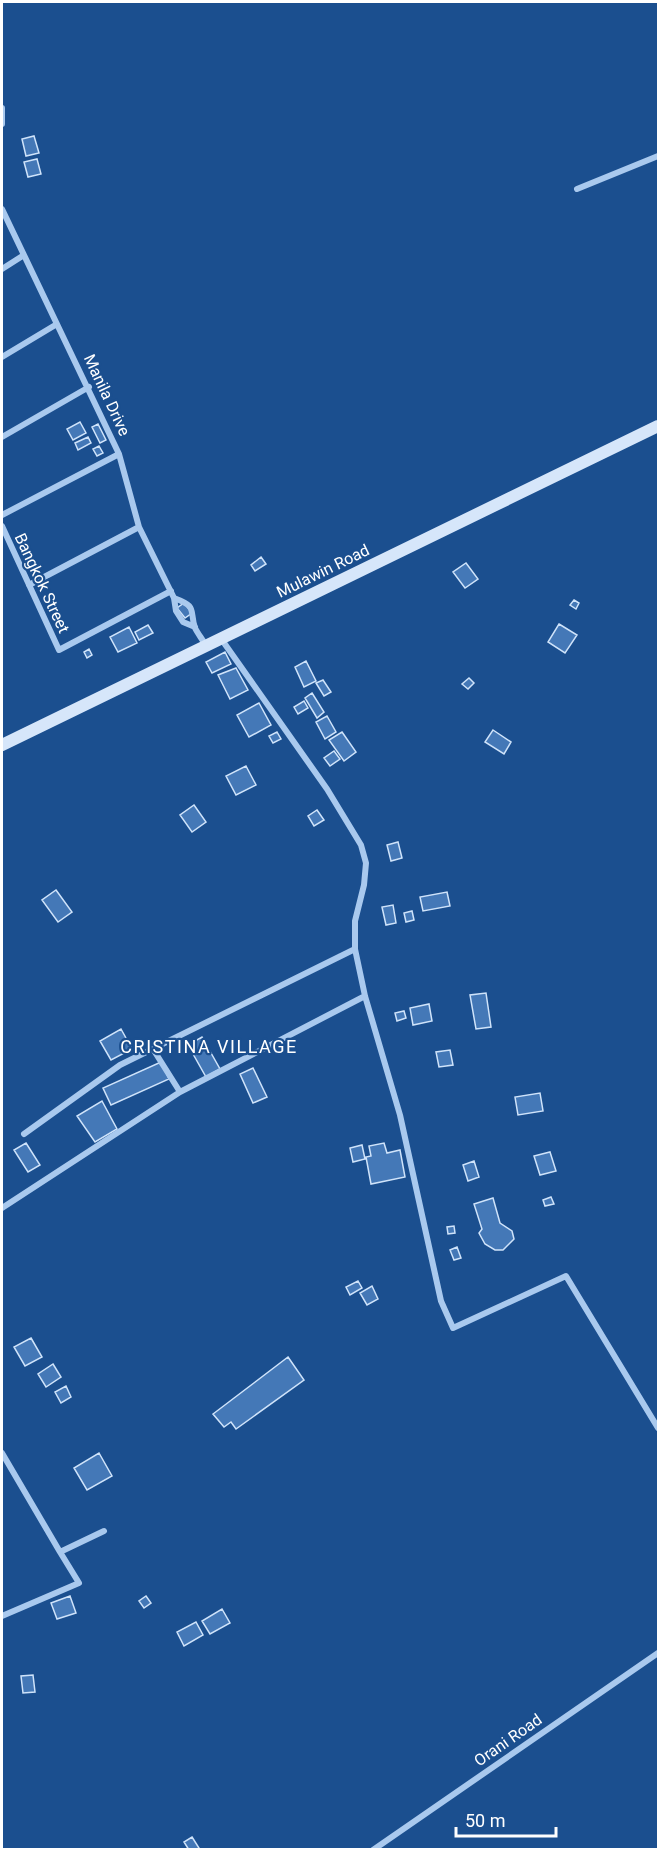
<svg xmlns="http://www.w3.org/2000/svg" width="660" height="1851" viewBox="0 0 660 1851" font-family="Roboto,sans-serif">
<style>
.building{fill:#4478b7;stroke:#cfe3fa;stroke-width:1.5}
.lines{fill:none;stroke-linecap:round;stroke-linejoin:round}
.minor{stroke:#a9c9ee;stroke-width:6}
.secondary{stroke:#d6e6fa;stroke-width:12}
.labels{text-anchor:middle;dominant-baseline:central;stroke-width:4.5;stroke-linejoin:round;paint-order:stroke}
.street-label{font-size:16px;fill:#fff;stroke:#1b4f8f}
.neighbourhood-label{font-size:18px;letter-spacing:1.5px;fill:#fff;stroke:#1b4f8f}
</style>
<rect width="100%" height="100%" fill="#1b4f8f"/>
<path class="building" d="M 34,136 L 39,153 L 26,156 L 22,139 Z
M 37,159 L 41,174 L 28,177 L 24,162 Z
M 80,422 L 86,433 L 73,440 L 67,429 Z
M 98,424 L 106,440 L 100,443 L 92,427 Z
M 88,437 L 91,443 L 78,450 L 75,443 Z
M 99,446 L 103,453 L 97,456 L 93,449 Z
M 261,557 L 266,564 L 255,571 L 251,565 Z
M 466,563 L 478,579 L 465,588 L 453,572 Z
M 574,600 L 579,603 L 576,609 L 570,605 Z
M 184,603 L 192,613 L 185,618 L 177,608 Z
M 559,624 L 577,635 L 565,653 L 548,642 Z
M 148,625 L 153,633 L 139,640 L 135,632 Z
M 129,627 L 137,643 L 118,652 L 110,637 Z
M 89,649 L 92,655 L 87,658 L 84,652 Z
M 225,652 L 231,664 L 212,673 L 206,662 Z
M 306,661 L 316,681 L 304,687 L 295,667 Z
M 236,668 L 248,690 L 230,699 L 218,675 Z
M 469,678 L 474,683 L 468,689 L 462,684 Z
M 323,680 L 331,692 L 324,696 L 316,683 Z
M 312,693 L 324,712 L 317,718 L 305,698 Z
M 304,701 L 308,708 L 298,714 L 294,707 Z
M 259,703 L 271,725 L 249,737 L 237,715 Z
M 327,716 L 336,732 L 325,739 L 316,722 Z
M 493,730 L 511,742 L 504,754 L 485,742 Z
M 277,732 L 281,739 L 273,743 L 269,736 Z
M 342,732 L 356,752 L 344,761 L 329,740 Z
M 334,751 L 340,759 L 330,766 L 324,758 Z
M 246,766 L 256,785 L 236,795 L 226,776 Z
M 194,805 L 206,822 L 192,832 L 180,815 Z
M 317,810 L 324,820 L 314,826 L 308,816 Z
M 398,842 L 402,858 L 391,861 L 387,845 Z
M 56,890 L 72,912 L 58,922 L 42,900 Z
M 447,892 L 450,906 L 423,911 L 420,897 Z
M 393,905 L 396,923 L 386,925 L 382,907 Z
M 412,911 L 414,920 L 406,922 L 404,913 Z
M 486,993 L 491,1027 L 476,1029 L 470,995 Z
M 429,1004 L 432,1021 L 413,1025 L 410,1008 Z
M 404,1011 L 406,1018 L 397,1021 L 395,1013 Z
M 121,1029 L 132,1049 L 111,1060 L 100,1041 Z
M 202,1037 L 220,1069 L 206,1077 L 188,1045 Z
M 450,1050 L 453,1065 L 439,1067 L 436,1052 Z
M 161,1062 L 169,1079 L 111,1105 L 103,1088 Z
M 253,1068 L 267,1097 L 253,1103 L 240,1074 Z
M 540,1093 L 543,1111 L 518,1115 L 515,1097 Z
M 102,1101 L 117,1129 L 95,1142 L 77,1116 Z
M 26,1143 L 40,1165 L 28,1172 L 14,1150 Z
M 384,1143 L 387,1153 L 400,1150 L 405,1177 L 371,1184 L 366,1157 L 371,1156 L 369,1146 Z
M 362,1145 L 365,1159 L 353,1162 L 350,1148 Z
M 550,1152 L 556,1171 L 540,1175 L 534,1156 Z
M 474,1161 L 479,1177 L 468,1181 L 463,1165 Z
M 551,1197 L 554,1204 L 545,1206 L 543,1200 Z
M 493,1198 L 500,1223 L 512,1231 L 514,1239 L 503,1250 L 495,1250 L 485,1244 L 479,1233 L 482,1229 L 474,1204 Z
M 454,1226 L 455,1233 L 448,1234 L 447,1227 Z
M 457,1247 L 461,1258 L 454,1260 L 450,1250 Z
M 358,1281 L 362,1288 L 350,1295 L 346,1287 Z
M 372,1286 L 378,1299 L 367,1305 L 360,1293 Z
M 31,1338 L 42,1357 L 25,1366 L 14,1347 Z
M 288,1357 L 304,1380 L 236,1429 L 231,1422 L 224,1427 L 213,1414 Z
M 53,1364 L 61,1377 L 46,1387 L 38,1374 Z
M 66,1386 L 71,1397 L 61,1403 L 55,1392 Z
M 99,1453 L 112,1476 L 87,1490 L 74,1468 Z
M 70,1596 L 76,1613 L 57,1619 L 51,1603 Z
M 146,1596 L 151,1603 L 144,1608 L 139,1601 Z
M 222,1609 L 230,1623 L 210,1634 L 202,1621 Z
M 196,1622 L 203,1635 L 184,1646 L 177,1632 Z
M 33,1675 L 35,1692 L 23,1693 L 21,1676 Z
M 192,1837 L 199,1848 L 196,1850 L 189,1850 L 184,1842 Z"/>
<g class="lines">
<path class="minor" d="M 2,108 L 2,124
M 577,189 L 658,156
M 2,209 L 119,454 L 139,527 L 174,598 L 176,611 L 183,622 L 195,627
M 2,269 L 24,255
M 2,357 L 57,324
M 2,437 L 89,387
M 2,515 L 119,454
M 2,526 L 59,650 L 171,591
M 29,585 L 139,527
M 174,598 C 198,607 189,609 195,628 C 198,634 203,640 206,646
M 222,640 L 327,789 L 361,845 L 366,863 L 364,885 L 355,921 L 355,949 L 365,996 L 400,1115 L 441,1301 L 453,1328 L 566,1276 L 658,1428
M 153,1049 L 180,1092
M 24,1134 L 120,1065 L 355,949
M 2,1208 L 180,1092 L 365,996
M 2,1453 L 60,1552
M 2,1616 L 79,1583 L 60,1552 L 104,1531
M 373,1850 L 658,1653"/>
<path class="secondary" d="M 2,745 L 658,426"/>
</g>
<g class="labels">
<g class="street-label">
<text transform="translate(107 395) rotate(65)">Manila Drive</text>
<text transform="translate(323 571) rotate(-26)">Mulawin Road</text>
<text transform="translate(42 583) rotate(65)">Bangkok Street</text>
<text transform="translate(508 1740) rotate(-35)">Orani Road</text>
</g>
<g class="neighbourhood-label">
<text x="209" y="1046">CRISTINA VILLAGE</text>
</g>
</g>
<rect width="660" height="1851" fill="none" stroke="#ffffff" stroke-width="6"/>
<path d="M456 1827v9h100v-9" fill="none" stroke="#ffffff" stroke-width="3"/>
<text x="465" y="1827" font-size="18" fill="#ffffff" stroke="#1b4f8f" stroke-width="4.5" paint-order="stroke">50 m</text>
</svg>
